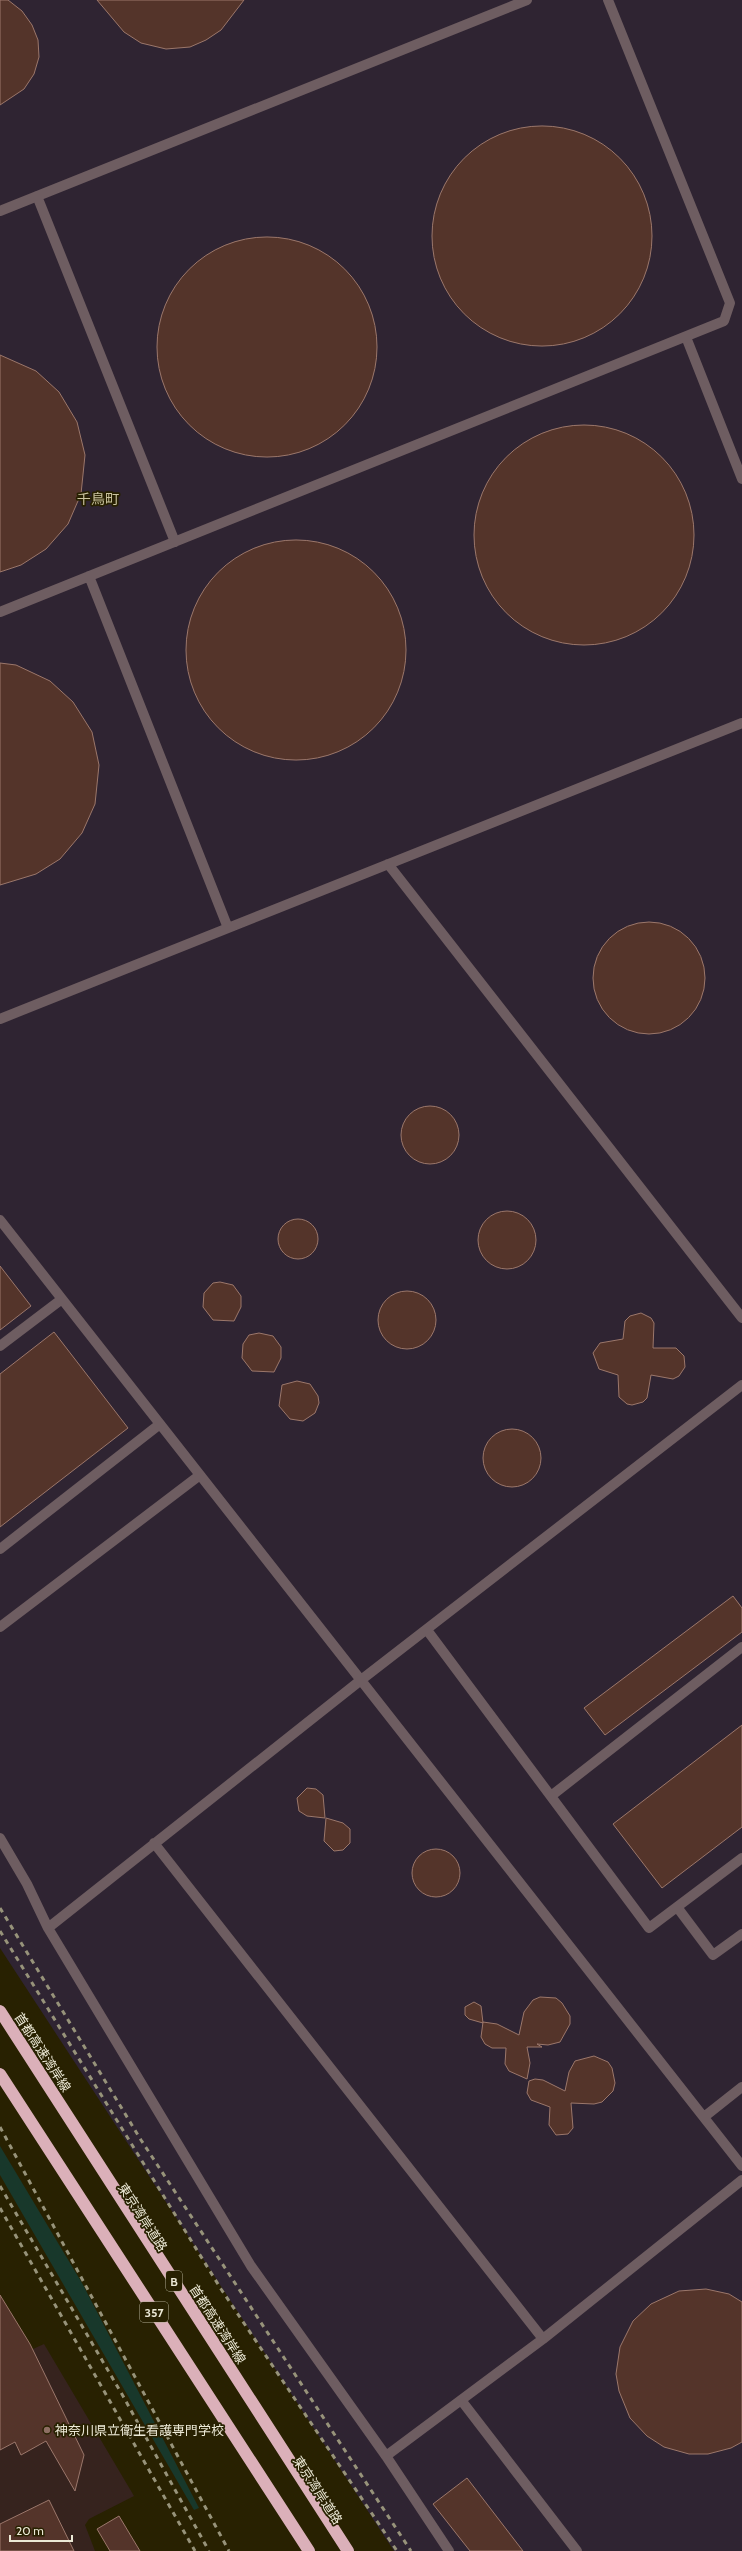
<svg xmlns="http://www.w3.org/2000/svg" width="742" height="2551" viewBox="0 0 742 2551" font-family="Cabin,'Noto Sans JP',sans-serif">
<style>
.industrial{fill:#2f2432}
.education{fill:#36231e}
.green{fill:#18382b}
.building{fill:#54342a;stroke:#9b776b}
.lines{fill:none;stroke-linecap:round;stroke-linejoin:round}
.minor{stroke:#6e5d61;stroke-width:10}
.highway{stroke:#dbb0b9;stroke-width:12}
.rail{stroke:#97937a;stroke-width:3;stroke-dasharray:5 5;stroke-linecap:butt}
.education-dot{fill:#8d6e63;stroke:#282101;stroke-width:1.5}
.labels{text-anchor:middle;dominant-baseline:central;stroke-width:3.5;stroke-linejoin:round;paint-order:stroke}
.shield{fill:#282101;stroke:#b1ad96;stroke-width:1}
.shield-label{font-size:12px;font-weight:bold;fill:#ece9d6}
.street-label{font-size:13px;fill:#ece9d6;stroke:#282101}
.poi-label{font-size:13px;fill:#ece9d6;stroke:#282101;text-anchor:start}
.neighbourhood-label{font-size:14px;fill:#cbc4a0;stroke:#282101}
</style>
<rect width="100%" height="100%" fill="#282101"/>
<path class="industrial" d="M 0,0 L 742,0 L 742,2551 L 394,2551 L 0,1948 Z"/>
<path class="education" d="M 44,2344 L 134,2496 L 89,2519 L 85,2525 L 95,2551 L 0,2551 L 0,2364 Z"/>
<path class="green" d="M 0,2146 L 82,2283 L 199,2508 L 194,2510 L 0,2175 Z"/>
<path class="building" d="M 0,0 L 8,0 L 22,11 L 32,25 L 38,40 L 39,57 L 34,74 L 24,89 L 0,105 Z
M 97,0 L 244,0 L 221,30 L 206,40 L 190,47 L 166,49 L 141,43 L 124,32 Z
M432 236a110 110 0 1 1 220 0a110 110 0 1 1-220 0Z
M157 347a110 110 0 1 1 220 0a110 110 0 1 1-220 0Z
M 0,355 L 36,371 L 59,392 L 77,422 L 85,455 L 81,494 L 68,524 L 46,549 L 21,565 L 0,572 Z
M474 535a110 110 0 1 1 220 0a110 110 0 1 1-220 0Z
M186 650a110 110 0 1 1 220 0a110 110 0 1 1-220 0Z
M 0,663 L 16,665 L 50,681 L 73,702 L 92,732 L 99,765 L 95,804 L 82,833 L 60,859 L 36,874 L 0,885 Z
M593 978a56 56 0 1 1 112 0a56 56 0 1 1-112 0Z
M401 1135a29 29 0 1 1 58 0a29 29 0 1 1-58 0Z
M478 1240a29 29 0 1 1 58 0a29 29 0 1 1-58 0Z
M278 1239a20 20 0 1 1 40 0a20 20 0 1 1-40 0Z
M 0,1266 L 31,1306 L 0,1330 Z
M 220,1282 L 233,1285 L 241,1296 L 241,1307 L 234,1321 L 213,1320 L 203,1307 L 204,1293 L 213,1283 Z
M378 1320a29 29 0 1 1 58 0a29 29 0 1 1-58 0Z
M 641,1313 L 651,1318 L 654,1323 L 653,1348 L 676,1348 L 684,1356 L 685,1367 L 679,1376 L 673,1379 L 651,1375 L 647,1398 L 643,1402 L 632,1405 L 627,1404 L 619,1397 L 618,1375 L 599,1369 L 593,1353 L 600,1343 L 623,1339 L 625,1321 L 630,1316 Z
M 54,1332 L 128,1428 L 0,1527 L 0,1374 Z
M 259,1333 L 273,1336 L 281,1347 L 281,1358 L 274,1372 L 252,1371 L 242,1358 L 243,1344 L 249,1335 Z
M 297,1381 L 310,1384 L 318,1396 L 319,1403 L 315,1413 L 303,1421 L 290,1419 L 279,1406 L 282,1385 Z
M483 1458a29 29 0 1 1 58 0a29 29 0 1 1-58 0Z
M 733,1596 L 742,1608 L 742,1632 L 605,1735 L 584,1708 Z
M 742,1725 L 742,1827 L 662,1888 L 613,1824 Z
M 307,1788 L 316,1789 L 323,1795 L 325,1818 L 307,1816 L 299,1811 L 297,1798 Z
M 326,1818 L 343,1823 L 350,1829 L 350,1843 L 343,1850 L 334,1851 L 324,1841 Z
M412 1873a24 24 0 1 1 48 0a24 24 0 1 1-48 0Z
M 540,1997 L 556,1998 L 562,2003 L 570,2016 L 570,2024 L 560,2042 L 548,2045 L 537,2044 L 542,2047 L 527,2047 L 530,2063 L 527,2079 L 509,2071 L 505,2064 L 506,2048 L 492,2048 L 485,2044 L 481,2037 L 483,2022 L 497,2024 L 519,2035 L 524,2012 L 533,2000 Z
M 474,2002 L 481,2006 L 483,2023 L 469,2019 L 465,2015 L 465,2007 Z
M 594,2056 L 608,2062 L 612,2068 L 615,2083 L 613,2091 L 602,2102 L 594,2104 L 571,2103 L 573,2128 L 568,2134 L 556,2135 L 549,2125 L 550,2107 L 531,2100 L 527,2093 L 529,2081 L 535,2079 L 543,2080 L 565,2091 L 569,2072 L 575,2061 Z
M 706,2289 L 729,2294 L 742,2302 L 742,2442 L 731,2448 L 708,2454 L 689,2454 L 664,2447 L 647,2436 L 630,2418 L 619,2391 L 616,2374 L 620,2347 L 633,2321 L 651,2304 L 679,2291 Z
M 0,2295 L 30,2344 L 84,2455 L 75,2491 L 46,2441 L 21,2455 L 15,2442 L 0,2450 Z
M 467,2478 L 523,2551 L 470,2551 L 433,2504 Z
M 49,2500 L 74,2551 L 0,2551 L 0,2524 Z
M 119,2516 L 140,2551 L 110,2551 L 97,2529 Z"/>
<g class="lines">
<path class="minor" d="M 37,196 L 175,542
M 0,211 L 527,0
M 686,337 L 742,479
M 89,576 L 228,928
M 0,612 L 724,321 L 730,303 L 608,0
M 388,864 L 742,1318
M 0,1019 L 742,723
M 0,1220 L 742,2166
M 0,1346 L 62,1299
M 0,1549 L 160,1424
M 0,1627 L 200,1475
M 427,1630 L 649,1928 L 742,1858
M 551,1796 L 742,1647
M 0,1838 L 27,1884 L 48,1928
M 154,1843 L 543,2339
M 677,1907 L 713,1955 L 742,1934
M 704,2117 L 742,2087
M 461,2400 L 577,2551
M 386,2456 L 543,2339 L 742,2180
M 449,2551 L 386,2456 L 251,2266 L 48,1928 L 361,1680 L 742,1385"/>
<path class="highway" d="M 0,2011 L 348,2551
M 0,2074 L 309,2551"/>
<path class="rail" d="M 0,1908 L 141,2140 L 411,2551
M 0,1931 L 221,2289 L 397,2551
M 0,2127 L 229,2551
M 0,2186 L 123,2396 L 209,2551
M 0,2208 L 195,2551"/>
</g>
<circle class="education-dot" cx="47" cy="2430" r="4"/>
<g class="labels">
<g class="shield">
<rect x="166" y="2271" width="16" height="20" rx="3"/>
<rect x="140" y="2302" width="28" height="20" rx="3"/>
</g>
<g class="shield-label">
<text x="174" y="2281">B</text>
<text x="154" y="2312">357</text>
</g>
<g class="street-label">
<text transform="translate(43 2052) rotate(57)">首都高速湾岸線</text>
<text transform="translate(143 2217) rotate(57)">東京湾岸道路</text>
<text transform="translate(218 2324) rotate(57)">首都高速湾岸線</text>
<text transform="translate(318 2490) rotate(57)">東京湾岸道路</text>
</g>
<g class="poi-label">
<text x="55" y="2430">神奈川県立衛生看護専門学校</text>
</g>
<g class="neighbourhood-label">
<text x="98" y="499">千鳥町</text>
</g>
</g>
<path d="M10 2535v6h62v-6" fill="none" stroke="#ece9d6" stroke-width="2"/>
<text x="16" y="2535" font-size="12" fill="#ece9d6" stroke="#282101" stroke-width="3" paint-order="stroke">20 m</text>
</svg>
